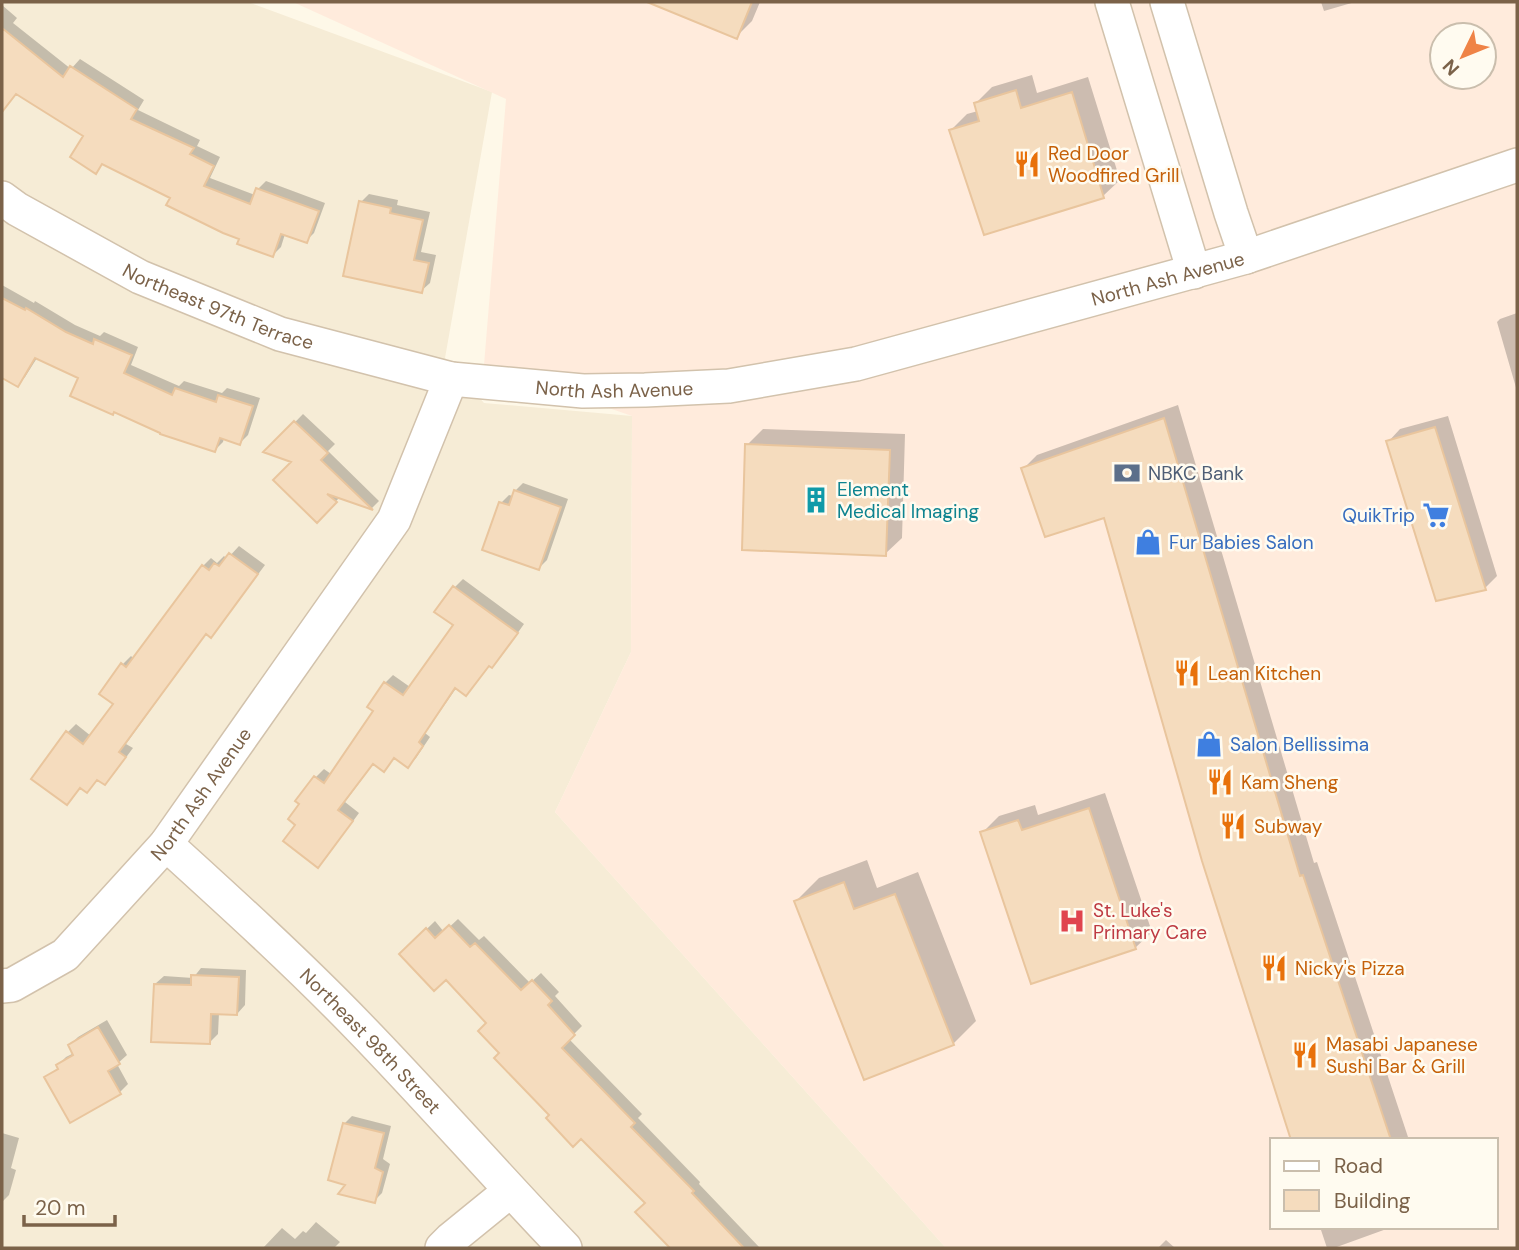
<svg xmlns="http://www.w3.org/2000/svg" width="1519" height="1250" viewBox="0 0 1519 1250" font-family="'DM Sans',sans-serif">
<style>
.residential{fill:#f6ecd6}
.commercial{fill:#ffebdc;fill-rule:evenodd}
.shadow{fill:#0003}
.building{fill:#f5dcbe;stroke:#e9c59d;stroke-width:2}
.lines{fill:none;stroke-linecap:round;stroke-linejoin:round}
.street-casing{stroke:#d2c2ac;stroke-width:36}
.street{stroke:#fff;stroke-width:33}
.labels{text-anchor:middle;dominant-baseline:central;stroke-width:5;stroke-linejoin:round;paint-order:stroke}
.food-label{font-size:19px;fill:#c56008;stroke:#fffbf0;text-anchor:start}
.street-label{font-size:19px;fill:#7b6249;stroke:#fffbf0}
.service-label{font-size:19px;fill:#4e5e75;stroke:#fffbf0;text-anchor:start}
.culture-label{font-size:19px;fill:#0d838f;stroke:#fffbf0;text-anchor:start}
.shop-label{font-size:19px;fill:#366cbe;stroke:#fffbf0;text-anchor:start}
.health-label{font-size:19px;fill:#be3a42;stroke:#fffbf0;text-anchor:start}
</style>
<rect width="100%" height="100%" fill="#fef8e8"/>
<path class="residential" d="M 2,2 L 248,2 L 492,92 L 445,358 L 484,403 L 632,416 L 631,652 L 555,812 L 946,1248 L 2,1248 Z"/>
<path class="commercial" d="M 293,2 L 1517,2 L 1517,1248 L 946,1248 L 555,812 L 631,652 L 632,416 L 484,365 L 506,99 ZM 1442,35 L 1484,35 L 1484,77 L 1442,77 ZM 1272,1140 L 1496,1140 L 1496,1227 L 1272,1227 Z"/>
<path class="shadow" d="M 649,2 L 760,2 L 752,21 L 736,37 Z
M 1321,2 L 1355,2 L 1324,11 Z
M 2,5 L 17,18 L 13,23 L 71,69 L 80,59 L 144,100 L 138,110 L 200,140 L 197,146 L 220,157 L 210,178 L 255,195 L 258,189 L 266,181 L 325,203 L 314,233 L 306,241 L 285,234 L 281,247 L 273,255 L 172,197 L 104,163 L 95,171 L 85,136 L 17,93 L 5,106 L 2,103 Z
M 1032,75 L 1037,93 L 1088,77 L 1120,180 L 1103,196 L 951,130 L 967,114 L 978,111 L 975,104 L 992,87 Z
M 369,194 L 398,200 L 397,205 L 430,212 L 421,252 L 436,255 L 430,283 L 421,291 L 361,202 Z
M 2,285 L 34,303 L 35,301 L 75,325 L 100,336 L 104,332 L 138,347 L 131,365 L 179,386 L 184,381 L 222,393 L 227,388 L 260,398 L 248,435 L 240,443 L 224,438 L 223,442 L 215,450 L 114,411 L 80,377 L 37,358 L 25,377 L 17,385 L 2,376 Z
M 1517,313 L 1517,391 L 1497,322 L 1500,319 Z
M 1178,405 L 1314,863 L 1317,862 L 1409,1140 L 1293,1140 L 1105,516 L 1023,469 L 1037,455 Z
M 303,414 L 335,444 L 328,451 L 379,501 L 372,508 L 340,497 L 317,521 L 294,461 L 266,452 Z
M 1448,416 L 1497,576 L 1485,588 L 1388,442 L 1400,429 Z
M 763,429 L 905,434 L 902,538 L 885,554 L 747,445 Z
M 523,483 L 568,499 L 547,560 L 539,568 L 501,503 L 509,495 L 513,496 L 515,491 Z
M 239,546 L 265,565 L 219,627 L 211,635 L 207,632 L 126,744 L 133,748 L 113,775 L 105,783 L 98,779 L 87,791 L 81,786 L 67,803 L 68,732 L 76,724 L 91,736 L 115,704 L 123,664 L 131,656 L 134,659 L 203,566 L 211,558 L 217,563 L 224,556 L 227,559 Z
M 463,579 L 524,624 L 500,658 L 492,666 L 490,664 L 466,694 L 457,687 L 425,733 L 430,737 L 416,758 L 408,766 L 395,757 L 384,769 L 374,763 L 345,802 L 359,813 L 326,858 L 318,866 L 298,824 L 301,803 L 298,801 L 316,777 L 324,769 L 331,774 L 375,710 L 385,683 L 393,675 L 410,687 L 455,625 L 455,587 Z
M 1105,793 L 1152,932 L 1135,948 L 982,833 L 999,816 L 1035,805 L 1038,815 Z
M 867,860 L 877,888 L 918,872 L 976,1021 L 953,1044 L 796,901 L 819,878 Z
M 458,919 L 479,940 L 484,936 L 530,983 L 541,973 L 559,992 L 555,996 L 582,1026 L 569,1039 L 642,1114 L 638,1118 L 700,1182 L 699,1184 L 760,1248 L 685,1248 L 668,1229 L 648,1203 L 581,1136 L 552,1115 L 502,1053 L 488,1023 L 446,978 L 401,954 L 435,921 L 444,932 Z
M 201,968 L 246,970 L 245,1005 L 237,1014 L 219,1013 L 218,1034 L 210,1042 L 155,984 L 164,976 L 193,978 Z
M 107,1020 L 127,1055 L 117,1064 L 128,1084 L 120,1092 L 46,1078 L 59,1067 L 58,1065 L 66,1057 L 74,1053 L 70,1045 L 78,1037 Z
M 352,1116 L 391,1126 L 383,1159 L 390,1164 L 382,1193 L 374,1201 L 344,1124 Z
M 2,1133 L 19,1138 L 11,1168 L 16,1170 L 9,1195 L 2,1202 Z
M 316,1222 L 340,1242 L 334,1248 L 263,1248 L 282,1228 L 295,1239 L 303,1231 L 306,1233 Z
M 1320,1227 L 1392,1227 L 1334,1248 L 1327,1248 Z
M 1166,1240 L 1175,1248 L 1158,1248 Z"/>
<path class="building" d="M 647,2 L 752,2 L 737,39 Z
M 2,28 L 63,77 L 70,66 L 137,109 L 131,119 L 194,148 L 190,154 L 214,166 L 204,186 L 250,204 L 256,188 L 319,211 L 307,243 L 281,234 L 273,257 L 237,244 L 239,239 L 223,233 L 166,205 L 170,198 L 102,164 L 96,174 L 70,157 L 83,136 L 16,94 L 2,112 Z
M 1016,90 L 1021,108 L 1072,92 L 1104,198 L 984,235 L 949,130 L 979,121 L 974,103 Z
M 359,201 L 391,208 L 390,213 L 423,220 L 414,260 L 429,263 L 422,293 L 343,276 Z
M 2,298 L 25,310 L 26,308 L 66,332 L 93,344 L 94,339 L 132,355 L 124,373 L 172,395 L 175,388 L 216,402 L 218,395 L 253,406 L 240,445 L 220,438 L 215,452 L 160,434 L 160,433 L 114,412 L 113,415 L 70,396 L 78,378 L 35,358 L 18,387 L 2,378 Z
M 1164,418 L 1300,876 L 1303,875 L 1391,1140 L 1291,1140 L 1202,861 L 1104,518 L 1045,537 L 1021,468 Z
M 294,421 L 328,453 L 321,460 L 373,510 L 327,494 L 337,502 L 317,523 L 273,480 L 291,462 L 263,452 Z
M 1435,427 L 1486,590 L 1436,601 L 1386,441 Z
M 745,444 L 890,450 L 886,556 L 742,550 Z
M 514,490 L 561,507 L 539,570 L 482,550 L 499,502 L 509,505 Z
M 229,553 L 258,574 L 211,638 L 206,634 L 119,752 L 126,757 L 105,785 L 97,780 L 87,793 L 80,788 L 67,805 L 31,779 L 66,731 L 83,744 L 113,704 L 99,694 L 121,663 L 126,667 L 202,565 L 209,570 L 214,563 L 219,566 Z
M 453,586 L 518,633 L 492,668 L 489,666 L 466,696 L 455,688 L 419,742 L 423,746 L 408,768 L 394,758 L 384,772 L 373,764 L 338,810 L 353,821 L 318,868 L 283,841 L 295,825 L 288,819 L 299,804 L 295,801 L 314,776 L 324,783 L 373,711 L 367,707 L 384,682 L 403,695 L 453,625 L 434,612 Z
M 1089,808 L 1136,949 L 1031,984 L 980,832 L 1018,820 L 1022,830 Z
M 844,882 L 854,909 L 895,894 L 954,1045 L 864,1080 L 794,901 Z
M 449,925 L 470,947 L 475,943 L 521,990 L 532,980 L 552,1001 L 548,1005 L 575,1035 L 562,1048 L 635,1123 L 631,1127 L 694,1191 L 692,1193 L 744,1248 L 670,1248 L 635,1212 L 645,1203 L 581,1139 L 573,1147 L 546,1118 L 549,1115 L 494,1058 L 499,1053 L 478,1031 L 486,1023 L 446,980 L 434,991 L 399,954 L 426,928 L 435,938 Z
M 191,975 L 239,977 L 237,1015 L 211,1014 L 210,1044 L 151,1042 L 154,984 L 191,985 Z
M 98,1027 L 120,1064 L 108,1071 L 121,1094 L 70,1123 L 44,1077 L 58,1069 L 56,1065 L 73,1055 L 68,1045 Z
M 343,1123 L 384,1133 L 375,1168 L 383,1172 L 375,1203 L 338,1194 L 345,1185 L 328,1180 Z"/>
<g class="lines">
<g class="street-casing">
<g id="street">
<path d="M 1112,2 L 1194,272"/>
<path d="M 1167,2 L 1231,213 L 1246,257"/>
<path id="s1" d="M 2,198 L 17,209 L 140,277 L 280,334 L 451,379 L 583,391 L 645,390 L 729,386 L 856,364 L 1246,257 L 1517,165"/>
<path id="s2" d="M 166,844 C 231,903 297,963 358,1026 C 429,1099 495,1175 565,1248"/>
<path id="s3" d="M 2,986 L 12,985 L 65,955 L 166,844 L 394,520 L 451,379"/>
<path d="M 442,1248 L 451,1239 L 510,1191"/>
</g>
</g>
<use href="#street" class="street"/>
</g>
<defs>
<g id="restaurant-bare" transform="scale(2.1)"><path d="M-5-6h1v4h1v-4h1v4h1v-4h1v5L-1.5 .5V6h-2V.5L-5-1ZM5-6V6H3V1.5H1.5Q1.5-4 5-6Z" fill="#e8710a" stroke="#fffbf0" stroke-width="2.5" paint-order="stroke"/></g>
<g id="bank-bare" transform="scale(2.1)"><path d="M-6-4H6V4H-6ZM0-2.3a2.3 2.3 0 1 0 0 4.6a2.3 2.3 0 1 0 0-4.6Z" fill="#5c6f8a" stroke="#fffbf0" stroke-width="2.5" paint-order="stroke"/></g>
<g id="building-bare" transform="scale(2.1)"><path d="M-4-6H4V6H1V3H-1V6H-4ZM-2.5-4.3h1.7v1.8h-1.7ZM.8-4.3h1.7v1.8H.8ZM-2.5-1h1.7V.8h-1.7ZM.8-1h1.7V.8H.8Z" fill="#0f9aa8" stroke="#fffbf0" stroke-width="2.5" paint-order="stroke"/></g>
<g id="supermarket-bare" transform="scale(2.1)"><path d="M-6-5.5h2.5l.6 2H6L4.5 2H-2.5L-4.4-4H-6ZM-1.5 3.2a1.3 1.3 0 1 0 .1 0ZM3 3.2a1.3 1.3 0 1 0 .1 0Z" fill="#3f7fe0" stroke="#fffbf0" stroke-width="2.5" paint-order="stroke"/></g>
<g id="shop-bare" transform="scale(2.1)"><path d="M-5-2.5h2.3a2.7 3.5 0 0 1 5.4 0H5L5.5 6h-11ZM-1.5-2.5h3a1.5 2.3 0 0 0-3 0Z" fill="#3f7fe0" stroke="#fffbf0" stroke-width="2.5" paint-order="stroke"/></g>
<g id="hospital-bare" transform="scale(2.1)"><path d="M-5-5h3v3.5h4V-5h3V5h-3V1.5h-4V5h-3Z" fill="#e0444e" stroke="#fffbf0" stroke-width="2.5" paint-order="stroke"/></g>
</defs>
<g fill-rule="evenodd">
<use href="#restaurant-bare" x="1027" y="164"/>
<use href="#bank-bare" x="1127" y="473"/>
<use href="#building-bare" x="816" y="500"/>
<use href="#supermarket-bare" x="1436" y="515"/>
<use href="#shop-bare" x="1148" y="542"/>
<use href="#restaurant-bare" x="1187" y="673"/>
<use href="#shop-bare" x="1209" y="744"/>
<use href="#restaurant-bare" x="1220" y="782"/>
<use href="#restaurant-bare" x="1233" y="826"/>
<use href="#hospital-bare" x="1072" y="921"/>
<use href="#restaurant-bare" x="1274" y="968"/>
<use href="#restaurant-bare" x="1305" y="1055"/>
</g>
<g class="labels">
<g class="food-label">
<text x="1048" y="153">Red Door<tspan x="1048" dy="22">Woodfired Grill</tspan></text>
<text x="1208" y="673">Lean Kitchen</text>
<text x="1241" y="782">Kam Sheng</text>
<text x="1254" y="826">Subway</text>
<text x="1295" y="968">Nicky's Pizza</text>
<text x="1326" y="1044">Masabi Japanese<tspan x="1326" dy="22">Sushi Bar &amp; Grill</tspan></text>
</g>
<g class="street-label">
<text stroke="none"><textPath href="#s1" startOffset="1218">North Ash Avenue</textPath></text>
<text stroke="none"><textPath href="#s1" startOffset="243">Northeast 97th Terrace</textPath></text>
<text stroke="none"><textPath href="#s1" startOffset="651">North Ash Avenue</textPath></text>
<text stroke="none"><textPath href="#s3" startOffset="282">North Ash Avenue</textPath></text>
<text stroke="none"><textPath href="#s2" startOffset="284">Northeast 98th Street</textPath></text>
</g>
<g class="service-label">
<text x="1148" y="473">NBKC Bank</text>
</g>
<g class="culture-label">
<text x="837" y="489">Element<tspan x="837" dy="22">Medical Imaging</tspan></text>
</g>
<g class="shop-label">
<text x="1415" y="515" text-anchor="end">QuikTrip</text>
<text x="1169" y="542">Fur Babies Salon</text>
<text x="1230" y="744">Salon Bellissima</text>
</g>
<g class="health-label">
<text x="1093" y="910">St. Luke's<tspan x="1093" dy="22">Primary Care</tspan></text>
</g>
</g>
<rect width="1519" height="1250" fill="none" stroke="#7b6249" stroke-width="7"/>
<rect x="1270" y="1138" width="228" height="91" fill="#fffbf0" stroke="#cabead" stroke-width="2"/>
<rect x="1284" y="1161" width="35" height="10" fill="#ffffff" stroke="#cabead" stroke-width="2"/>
<text x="1334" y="1173" font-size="21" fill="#7b6249">Road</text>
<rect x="1284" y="1190" width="35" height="21" fill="#f5dcbe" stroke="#cabead" stroke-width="2"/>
<text x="1334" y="1208" font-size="21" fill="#7b6249">Building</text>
<g transform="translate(1463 56) rotate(227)"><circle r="33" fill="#fffbf0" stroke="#cabead" stroke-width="2"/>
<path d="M0-5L12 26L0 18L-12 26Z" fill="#ef8346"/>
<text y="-10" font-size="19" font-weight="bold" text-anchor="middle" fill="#7b6249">N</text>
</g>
<path d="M24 1215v10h91v-10" fill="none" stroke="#7b6249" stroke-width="3.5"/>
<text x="35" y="1215" font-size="21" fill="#7b6249" stroke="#fffbf0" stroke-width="5" paint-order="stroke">20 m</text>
</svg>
